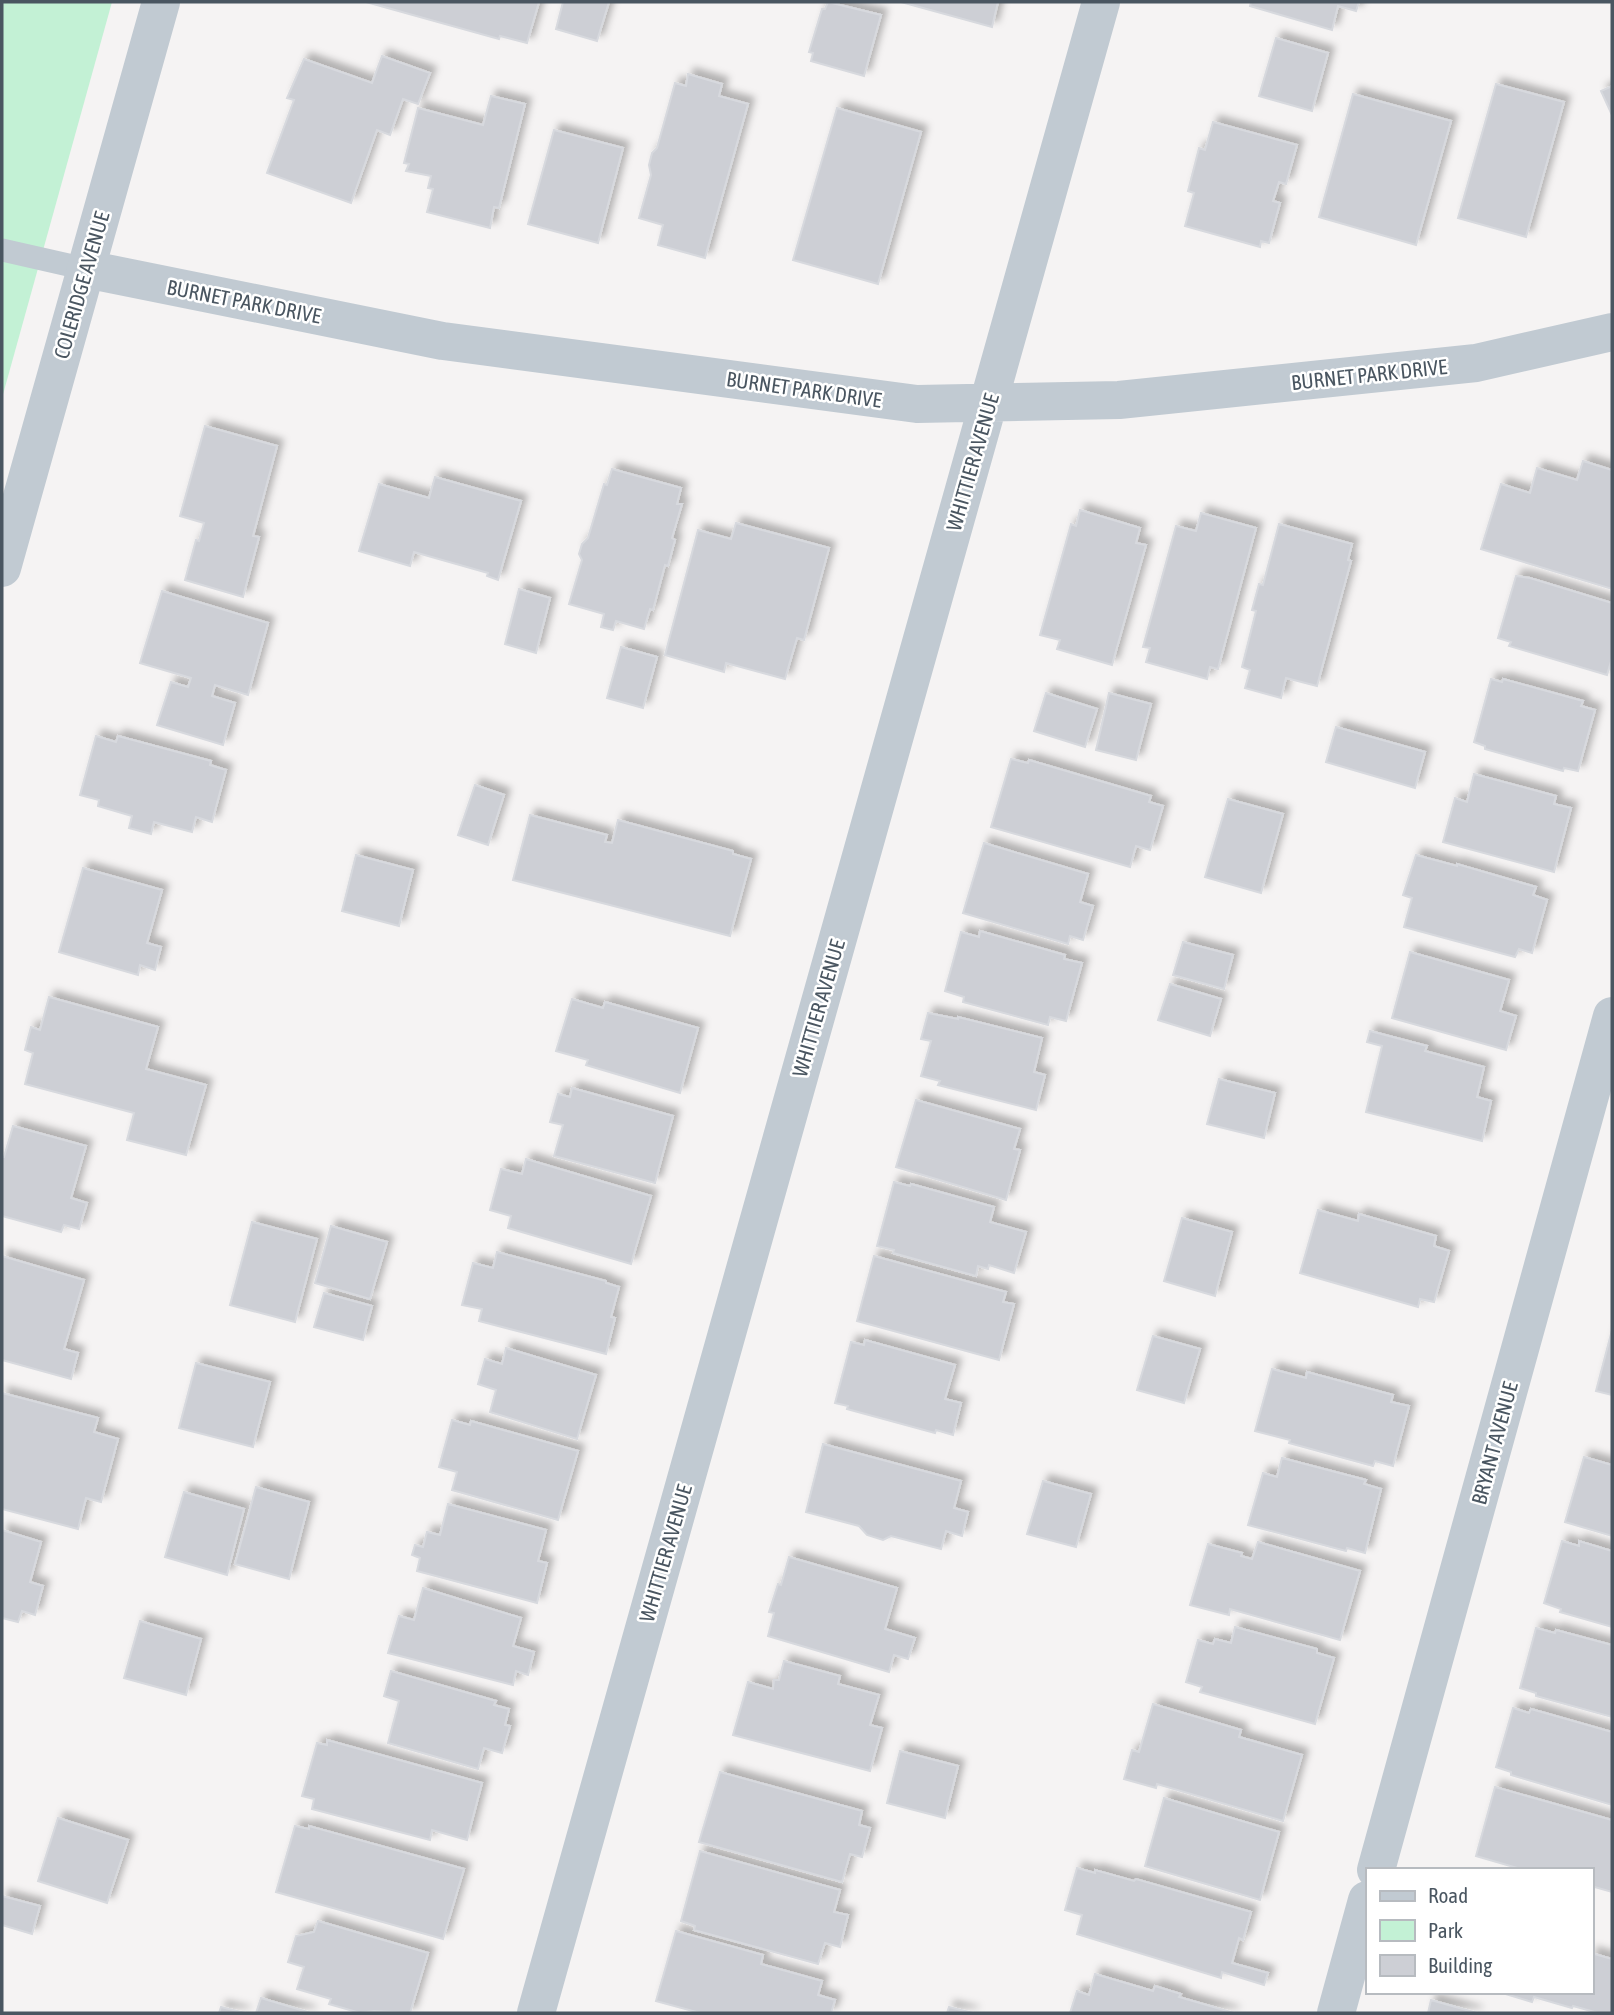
<svg xmlns="http://www.w3.org/2000/svg" width="1614" height="2015" viewBox="0 0 1614 2015" font-family="'Asap Condensed',sans-serif">
<style>
.green{fill:#c3f1d5}
.building{fill:#cdcfd5;stroke:#d7d9de;stroke-width:2;filter:url(#shadow)}
.lines{fill:none;stroke-linecap:round;stroke-linejoin:round}
.lane{stroke:#c1cad2;stroke-width:23}
.street{stroke:#c1cad2;stroke-width:38}
.labels{text-anchor:middle;dominant-baseline:central;stroke-width:5;stroke-linejoin:round;paint-order:stroke}
.street-label{font-size:21px;fill:#4a5661;stroke:#fff}
</style>
<defs>
<filter id="shadow"><feDropShadow dx="6" dy="-6" stdDeviation="3.5" flood-color="#0004"/></filter>
</defs>
<rect width="100%" height="100%" fill="#f5f3f3"/>
<path class="green" d="M 2,2 L 112,2 L 2,398 Z"/>
<path class="building" d="M 366,2 L 539,2 L 527,43 L 500,36 L 499,39 Z
M 563,2 L 609,2 L 597,41 L 556,29 Z
M 828,2 L 881,15 L 864,76 L 811,61 L 813,53 L 809,52 L 822,9 L 825,9 Z
M 901,2 L 998,2 L 992,27 Z
M 1249,2 L 1359,2 L 1356,11 L 1338,6 L 1332,30 L 1250,6 L 1251,2 Z
M 1276,38 L 1328,53 L 1312,111 L 1259,96 Z
M 382,56 L 430,73 L 418,104 L 403,99 L 390,135 L 377,130 L 351,203 L 267,173 L 294,100 L 287,98 L 304,59 L 372,83 Z
M 688,74 L 722,84 L 719,96 L 748,104 L 705,258 L 658,245 L 663,225 L 639,218 L 651,175 L 649,165 L 652,153 L 657,148 L 675,83 L 686,86 Z
M 1496,84 L 1564,102 L 1526,237 L 1458,218 Z
M 1612,86 L 1612,115 L 1601,91 Z
M 1353,94 L 1451,121 L 1416,245 L 1319,217 Z
M 491,96 L 525,104 L 499,208 L 494,207 L 490,228 L 427,212 L 433,189 L 428,188 L 431,176 L 406,171 L 409,164 L 404,163 L 418,108 L 483,125 Z
M 837,108 L 921,132 L 878,284 L 793,260 Z
M 1213,122 L 1297,145 L 1286,184 L 1279,182 L 1273,201 L 1280,203 L 1269,243 L 1261,241 L 1260,247 L 1185,226 L 1194,193 L 1188,191 L 1199,148 L 1205,150 Z
M 554,130 L 623,148 L 598,243 L 528,224 Z
M 205,426 L 277,446 L 253,536 L 259,537 L 243,597 L 185,580 L 196,540 L 199,541 L 204,523 L 180,516 Z
M 1583,461 L 1612,470 L 1612,589 L 1481,549 L 1501,484 L 1530,493 L 1537,468 L 1577,480 Z
M 612,469 L 681,488 L 677,504 L 682,504 L 672,538 L 675,540 L 668,566 L 665,565 L 653,610 L 650,609 L 644,629 L 616,621 L 613,630 L 601,627 L 604,614 L 569,604 L 582,560 L 579,554 L 582,544 L 588,538 L 604,484 L 607,485 Z
M 435,477 L 521,501 L 498,580 L 487,576 L 488,573 L 414,552 L 410,566 L 359,551 L 379,484 L 429,498 Z
M 1080,510 L 1140,528 L 1136,543 L 1146,545 L 1112,665 L 1057,649 L 1060,640 L 1040,635 L 1071,524 L 1076,526 Z
M 1201,513 L 1256,528 L 1218,669 L 1210,667 L 1207,679 L 1146,662 L 1150,648 L 1143,647 L 1176,526 L 1196,531 Z
M 736,523 L 829,548 L 804,640 L 797,638 L 785,679 L 726,663 L 724,672 L 665,655 L 698,530 L 731,539 Z
M 1279,524 L 1352,544 L 1348,560 L 1351,561 L 1317,686 L 1286,678 L 1281,698 L 1245,688 L 1250,670 L 1242,667 L 1256,611 L 1252,610 L 1259,584 L 1263,585 Z
M 1516,576 L 1530,578 L 1612,603 L 1612,658 L 1607,675 L 1509,646 L 1511,642 L 1498,638 Z
M 519,589 L 550,598 L 536,653 L 505,644 Z
M 162,591 L 268,623 L 248,695 L 215,685 L 212,696 L 235,703 L 223,745 L 157,725 L 171,682 L 188,687 L 191,678 L 140,663 Z
M 621,647 L 657,657 L 643,708 L 607,698 Z
M 1491,679 L 1502,682 L 1503,679 L 1583,701 L 1581,706 L 1595,710 L 1578,771 L 1564,768 L 1563,771 L 1485,749 L 1485,746 L 1474,742 Z
M 1046,693 L 1097,709 L 1085,747 L 1034,731 Z
M 1109,693 L 1151,704 L 1136,760 L 1096,750 Z
M 1336,727 L 1425,752 L 1415,788 L 1326,762 Z
M 96,736 L 116,742 L 118,736 L 211,761 L 210,765 L 226,770 L 212,822 L 196,817 L 192,832 L 154,822 L 151,834 L 129,828 L 132,816 L 98,806 L 99,800 L 80,795 Z
M 1011,759 L 1028,763 L 1029,760 L 1151,796 L 1149,802 L 1163,806 L 1150,850 L 1136,846 L 1130,867 L 991,827 Z
M 1474,774 L 1556,796 L 1554,804 L 1571,808 L 1554,872 L 1443,842 L 1455,798 L 1467,802 Z
M 475,785 L 504,795 L 488,845 L 458,835 Z
M 1228,799 L 1283,814 L 1261,893 L 1205,877 Z
M 530,815 L 607,835 L 605,842 L 612,843 L 618,820 L 733,851 L 733,854 L 751,859 L 730,936 L 513,880 Z
M 984,843 L 1088,874 L 1080,902 L 1093,906 L 1083,940 L 1070,936 L 1068,944 L 963,913 Z
M 356,855 L 413,870 L 399,926 L 342,911 Z
M 1416,855 L 1457,866 L 1457,864 L 1536,887 L 1533,895 L 1547,900 L 1532,953 L 1519,949 L 1515,957 L 1404,927 L 1412,898 L 1403,895 Z
M 83,868 L 162,890 L 147,943 L 161,947 L 155,970 L 140,965 L 138,975 L 59,952 Z
M 980,931 L 1065,955 L 1064,959 L 1082,963 L 1066,1021 L 1050,1017 L 1048,1025 L 963,1002 L 964,997 L 945,991 L 961,932 L 979,937 Z
M 1183,942 L 1233,955 L 1224,989 L 1173,975 Z
M 1410,952 L 1509,980 L 1500,1011 L 1516,1016 L 1506,1050 L 1392,1018 Z
M 1170,984 L 1221,999 L 1210,1036 L 1158,1020 Z
M 49,997 L 158,1027 L 146,1069 L 206,1085 L 186,1155 L 127,1140 L 134,1113 L 25,1084 L 33,1053 L 25,1050 L 31,1027 L 40,1030 Z
M 572,999 L 603,1008 L 605,1002 L 698,1028 L 680,1093 L 586,1065 L 588,1060 L 556,1051 Z
M 928,1013 L 958,1019 L 958,1017 L 1042,1038 L 1034,1072 L 1045,1075 L 1036,1110 L 938,1085 L 940,1081 L 921,1076 L 931,1041 L 921,1039 Z
M 1370,1031 L 1427,1046 L 1425,1051 L 1484,1067 L 1477,1097 L 1491,1101 L 1482,1141 L 1366,1112 L 1382,1046 L 1367,1042 Z
M 1219,1079 L 1275,1093 L 1264,1138 L 1207,1124 Z
M 572,1088 L 673,1116 L 655,1183 L 554,1156 L 563,1125 L 550,1122 L 558,1094 L 570,1097 Z
M 916,1100 L 1020,1129 L 1014,1149 L 1020,1150 L 1006,1200 L 896,1167 Z
M 13,1126 L 86,1146 L 71,1198 L 87,1203 L 79,1229 L 64,1225 L 61,1232 L 2,1216 L 2,1157 L 4,1157 Z
M 526,1159 L 651,1196 L 631,1264 L 508,1228 L 511,1216 L 490,1210 L 501,1169 L 522,1174 Z
M 894,1182 L 910,1186 L 911,1184 L 994,1207 L 990,1222 L 1026,1232 L 1014,1273 L 989,1265 L 988,1269 L 978,1266 L 976,1276 L 893,1253 L 894,1250 L 877,1246 Z
M 1318,1210 L 1358,1221 L 1359,1214 L 1436,1236 L 1434,1246 L 1449,1251 L 1434,1302 L 1420,1299 L 1418,1307 L 1300,1273 Z
M 1182,1218 L 1232,1232 L 1215,1296 L 1164,1281 Z
M 252,1222 L 317,1239 L 295,1322 L 230,1305 Z
M 331,1226 L 387,1242 L 370,1299 L 315,1283 Z
M 497,1252 L 606,1281 L 606,1283 L 619,1287 L 611,1317 L 615,1318 L 606,1354 L 479,1321 L 482,1309 L 462,1305 L 473,1263 L 493,1268 Z
M 2,1256 L 84,1280 L 64,1349 L 78,1353 L 71,1379 L 2,1360 Z
M 874,1256 L 1006,1292 L 1003,1302 L 1014,1304 L 999,1360 L 857,1321 Z
M 324,1293 L 372,1306 L 363,1340 L 314,1327 Z
M 1612,1330 L 1612,1395 L 1596,1391 Z
M 1153,1336 L 1200,1349 L 1184,1403 L 1137,1390 Z
M 865,1340 L 955,1365 L 945,1399 L 961,1403 L 953,1435 L 936,1430 L 935,1433 L 847,1409 L 848,1406 L 835,1403 L 851,1342 L 864,1345 Z
M 506,1348 L 596,1375 L 577,1439 L 490,1412 L 496,1390 L 478,1384 L 485,1359 L 502,1364 Z
M 196,1363 L 270,1382 L 253,1447 L 179,1428 Z
M 1272,1369 L 1306,1378 L 1307,1372 L 1393,1395 L 1391,1402 L 1409,1406 L 1393,1466 L 1375,1461 L 1373,1466 L 1289,1443 L 1290,1440 L 1255,1431 Z
M 2,1393 L 98,1418 L 94,1432 L 118,1439 L 101,1502 L 86,1498 L 78,1529 L 2,1509 Z
M 452,1420 L 470,1425 L 471,1421 L 578,1451 L 558,1520 L 452,1490 L 457,1472 L 439,1467 Z
M 823,1444 L 961,1481 L 954,1508 L 968,1512 L 962,1536 L 946,1531 L 941,1549 L 891,1536 L 883,1540 L 867,1535 L 859,1526 L 806,1512 Z
M 1584,1457 L 1612,1465 L 1612,1536 L 1565,1522 Z
M 1282,1458 L 1366,1480 L 1364,1484 L 1381,1489 L 1365,1553 L 1347,1548 L 1346,1551 L 1248,1525 L 1263,1473 L 1277,1477 Z
M 1043,1481 L 1091,1494 L 1076,1547 L 1027,1534 Z
M 256,1487 L 309,1502 L 289,1579 L 235,1564 Z
M 184,1492 L 244,1509 L 227,1575 L 165,1557 Z
M 448,1504 L 546,1530 L 538,1561 L 547,1563 L 537,1603 L 417,1571 L 420,1558 L 412,1555 L 415,1545 L 423,1547 L 427,1532 L 440,1535 Z
M 2,1530 L 41,1542 L 30,1582 L 43,1586 L 35,1615 L 22,1611 L 18,1622 L 2,1618 Z
M 1562,1541 L 1579,1546 L 1579,1541 L 1612,1551 L 1612,1627 L 1560,1612 L 1561,1609 L 1544,1603 Z
M 1258,1542 L 1360,1571 L 1340,1640 L 1230,1609 L 1229,1615 L 1190,1605 L 1208,1544 L 1242,1553 L 1241,1556 L 1252,1559 Z
M 789,1557 L 897,1588 L 885,1629 L 915,1638 L 908,1659 L 894,1655 L 889,1672 L 768,1636 L 774,1613 L 769,1612 L 778,1584 L 781,1585 Z
M 423,1588 L 521,1618 L 513,1646 L 534,1652 L 528,1675 L 516,1671 L 513,1685 L 388,1653 L 399,1616 L 414,1620 Z
M 140,1621 L 201,1639 L 186,1695 L 124,1678 Z
M 1235,1627 L 1317,1649 L 1317,1653 L 1334,1658 L 1315,1724 L 1200,1692 L 1202,1687 L 1186,1682 L 1198,1640 L 1213,1644 L 1215,1639 L 1231,1643 Z
M 1536,1628 L 1555,1633 L 1556,1630 L 1612,1645 L 1612,1717 L 1536,1696 L 1536,1693 L 1520,1688 Z
M 784,1661 L 840,1676 L 838,1684 L 879,1695 L 870,1725 L 882,1728 L 870,1771 L 733,1735 L 748,1682 L 773,1689 L 774,1680 L 779,1680 Z
M 391,1671 L 496,1701 L 494,1705 L 509,1709 L 505,1725 L 510,1726 L 502,1753 L 484,1748 L 478,1769 L 388,1743 L 399,1701 L 384,1696 Z
M 1153,1704 L 1241,1730 L 1239,1737 L 1302,1755 L 1283,1821 L 1157,1784 L 1156,1788 L 1124,1779 L 1132,1750 L 1139,1752 Z
M 1513,1708 L 1529,1713 L 1531,1709 L 1612,1732 L 1612,1805 L 1511,1775 L 1511,1772 L 1496,1767 Z
M 327,1740 L 482,1783 L 467,1840 L 432,1830 L 430,1840 L 312,1809 L 314,1799 L 302,1796 L 317,1743 L 327,1745 Z
M 900,1751 L 958,1766 L 945,1818 L 887,1803 Z
M 720,1772 L 862,1811 L 859,1825 L 870,1828 L 862,1857 L 850,1854 L 842,1882 L 699,1842 Z
M 1495,1787 L 1612,1820 L 1612,1892 L 1591,1886 L 1591,1870 L 1524,1870 L 1476,1856 Z
M 1164,1798 L 1279,1832 L 1260,1900 L 1145,1866 Z
M 58,1818 L 128,1840 L 107,1903 L 38,1881 Z
M 295,1826 L 309,1829 L 309,1826 L 464,1869 L 443,1939 L 276,1892 Z
M 700,1851 L 840,1890 L 834,1912 L 848,1915 L 840,1947 L 825,1943 L 818,1964 L 694,1930 L 695,1926 L 681,1921 Z
M 1077,1868 L 1095,1873 L 1095,1870 L 1134,1881 L 1136,1879 L 1251,1912 L 1243,1940 L 1239,1938 L 1232,1963 L 1268,1973 L 1264,1985 L 1222,1972 L 1221,1978 L 1077,1934 L 1082,1915 L 1065,1910 Z
M 2,1896 L 40,1906 L 32,1934 L 2,1925 Z
M 318,1921 L 428,1953 L 410,2013 L 374,2011 L 360,2013 L 329,2004 L 331,1999 L 297,1989 L 304,1967 L 288,1962 L 296,1936 L 314,1932 Z
M 676,1931 L 763,1955 L 761,1964 L 822,1981 L 818,1995 L 835,2000 L 831,2013 L 700,2013 L 656,2001 Z
M 1591,1953 L 1612,1959 L 1612,2013 L 1598,2013 L 1573,2006 L 1572,2008 L 1534,1997 L 1532,2002 L 1499,1992 L 1591,1992 Z
M 1095,1974 L 1153,1991 L 1155,1986 L 1181,1994 L 1179,1997 L 1234,2013 L 1070,2013 L 1077,1991 L 1089,1995 Z
M 261,1998 L 311,2013 L 256,2013 Z
M 1431,2000 L 1477,2013 L 1428,2013 Z
M 221,2007 L 245,2013 L 219,2013 Z
M 949,2007 L 973,2013 L 947,2013 Z"/>
<g class="lines">
<path class="lane" d="M 2,250 L 86,269"/>
<path class="street" d="M 86,269 L 443,341 L 917,404 L 1119,400 L 1476,363 L 1612,332
M 2,568 L 161,2
M 1376,1870 L 1612,1016
M 536,2013 L 1101,2
M 1336,2013 L 1367,1900"/>
</g>
<g class="labels">
<g class="street-label">
<text transform="translate(81 285) rotate(-74)">COLERIDGE AVENUE</text>
<text transform="translate(244 301) rotate(11)">BURNET PARK DRIVE</text>
<text transform="translate(1369 374) rotate(-6)">BURNET PARK DRIVE</text>
<text transform="translate(804 389) rotate(8)">BURNET PARK DRIVE</text>
<text transform="translate(972 462) rotate(-74)">WHITTIER AVENUE</text>
<text transform="translate(818 1008) rotate(-74)">WHITTIER AVENUE</text>
<text transform="translate(1494 1443) rotate(-75)">BRYANT AVENUE</text>
<text transform="translate(665 1553) rotate(-74)">WHITTIER AVENUE</text>
</g>
</g>
<rect width="1614" height="2015" fill="none" stroke="#4a5661" stroke-width="7"/>
<rect x="1366" y="1868" width="228" height="126" fill="#ffffff" stroke="#b7bbc0" stroke-width="2"/>
<rect x="1380" y="1891" width="35" height="10" fill="#c1cad2" stroke="#b7bbc0" stroke-width="2"/>
<text x="1428" y="1903" font-size="21" fill="#4a5661">Road</text>
<rect x="1380" y="1920" width="35" height="21" fill="#c3f1d5" stroke="#b7bbc0" stroke-width="2"/>
<text x="1428" y="1938" font-size="21" fill="#4a5661">Park</text>
<rect x="1380" y="1955" width="35" height="21" fill="#cdcfd5" stroke="#b7bbc0" stroke-width="2"/>
<text x="1428" y="1973" font-size="21" fill="#4a5661">Building</text>
</svg>
